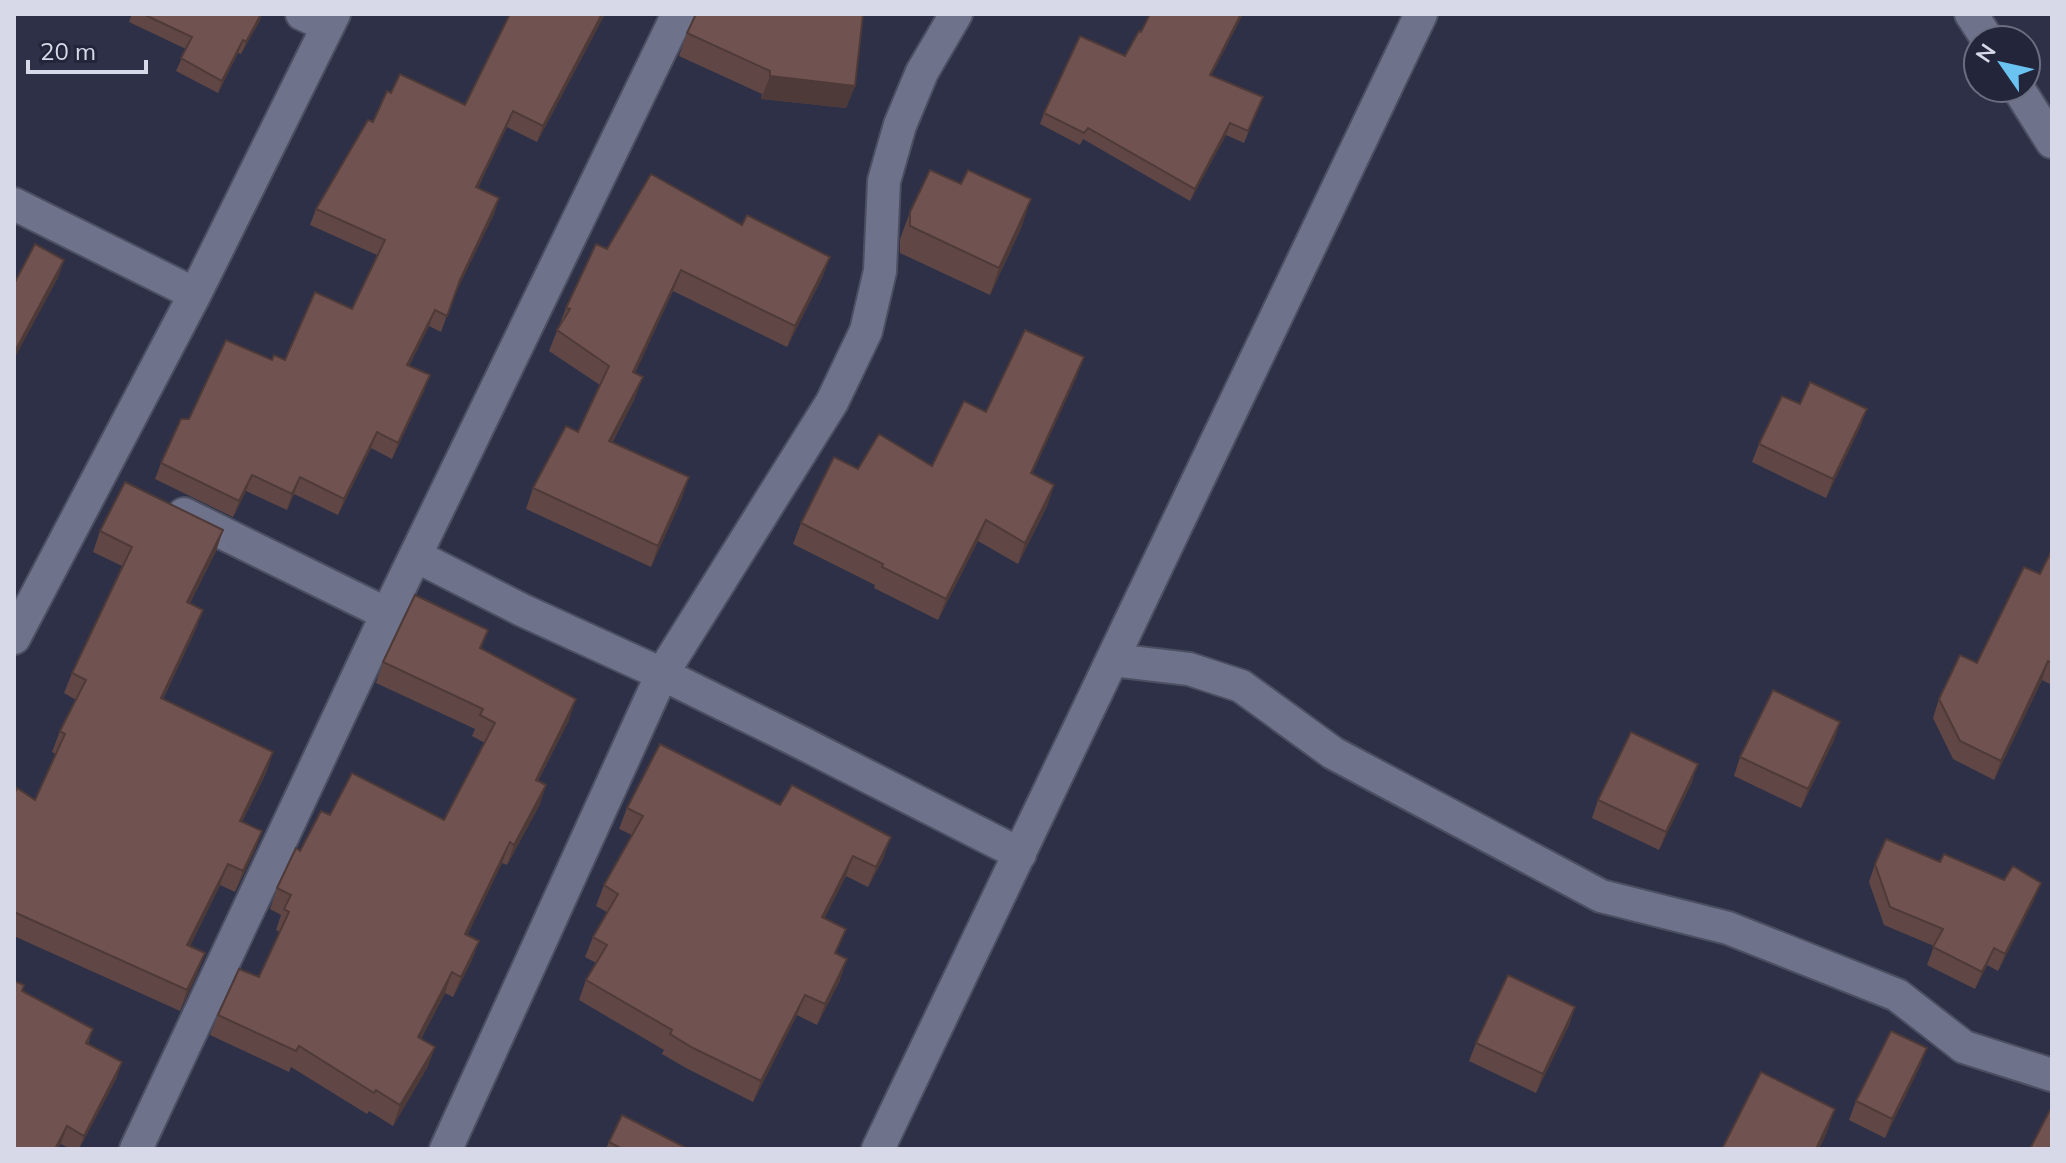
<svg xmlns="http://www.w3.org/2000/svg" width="2066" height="1163" viewBox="0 0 2066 1163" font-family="Mulish,sans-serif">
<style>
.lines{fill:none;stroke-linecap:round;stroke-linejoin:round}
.minor-casing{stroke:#4c4e61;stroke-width:36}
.minor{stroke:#6e728b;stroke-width:32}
.wall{fill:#604745}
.shaded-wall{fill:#4e3a38}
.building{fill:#705350;stroke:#4e3a38;stroke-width:2}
</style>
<rect width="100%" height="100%" fill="#2d3046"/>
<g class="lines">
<g class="minor-casing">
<path id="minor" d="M 302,14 L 328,26
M 1971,14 L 1988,40
M 2018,88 L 2052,142
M 14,204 L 195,294
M 184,514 L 387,614
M 416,556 L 522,610 L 662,674 L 802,743 L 1020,854
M 14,638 L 195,294 L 334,14
M 1113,660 L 1189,669 L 1241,686 L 1333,753 L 1601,896 L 1728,928 L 1897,995 L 1964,1047 L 2052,1075
M 136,1149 L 387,614 L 678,14
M 446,1149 L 662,674 L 832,402 L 866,331 L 880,271 L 884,181 L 900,125 L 922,72 L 956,14
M 878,1149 L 1421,14"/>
</g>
<use href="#minor" class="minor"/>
</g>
<path class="wall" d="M 132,14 L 262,14 L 259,22 L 241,54 L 238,53 L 218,93 L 176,71 L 186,49 L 129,22 Z
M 510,14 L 605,14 L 537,142 L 507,127 L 484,175 L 478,188 L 499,198 L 494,214 L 454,296 L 441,332 L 429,326 L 409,366 L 424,391 L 392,459 L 371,448 L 338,515 L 294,494 L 287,510 L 246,491 L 233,517 L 155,479 L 161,463 L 189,419 L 272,360 L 285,360 L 352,309 L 377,255 L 310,225 L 316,209 L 391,93 L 465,105 Z
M 1243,14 L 1211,76 L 1263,97 L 1244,143 L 1226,135 L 1190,201 L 1083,139 L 1080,145 L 1040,124 L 1044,113 L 1125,56 L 1141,32 Z
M 687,33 L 855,86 L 846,108 L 761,99 L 762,94 L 679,56 Z
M 910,212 L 1022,226 L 990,295 L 900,253 L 900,239 Z
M 607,249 L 830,257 L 822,278 L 787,347 L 673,291 L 635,373 L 635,398 L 612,443 L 682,498 L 651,567 L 526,509 L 533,488 L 578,432 L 600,385 L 549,351 L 566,308 Z
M 1084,357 L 1076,378 L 1032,474 L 1054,485 L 1047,506 L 1018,564 L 978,541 L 938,620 L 874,588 L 875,585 L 793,544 L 801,523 L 858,469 L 932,466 L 986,412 Z
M 1800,404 L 1867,409 L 1860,427 L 1826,498 L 1752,462 L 1759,444 Z
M 223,530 L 216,551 L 190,603 L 203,610 L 195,631 L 163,699 L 273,752 L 266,773 L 242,822 L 262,831 L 254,852 L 235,892 L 220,885 L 190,946 L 205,953 L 197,974 L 180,1011 L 14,936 L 14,794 L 35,800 L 56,754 L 52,752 L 60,731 L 76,700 L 64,693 L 72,673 L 122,566 L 93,552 L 100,531 Z
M 2052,550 L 2052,685 L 2042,680 L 1994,780 L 1953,759 L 1933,718 L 1939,699 L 1977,663 L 2040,574 Z
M 488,630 L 481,649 L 569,720 L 538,781 L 546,785 L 539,806 L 507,865 L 502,863 L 467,935 L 479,941 L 471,962 L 453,997 L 445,993 L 421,1039 L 435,1047 L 427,1068 L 393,1126 L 369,1111 L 367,1114 L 291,1067 L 289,1072 L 210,1035 L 218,1015 L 259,977 L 280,932 L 276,930 L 281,915 L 270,909 L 277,888 L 300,851 L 330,815 L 444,820 L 485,743 L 472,736 L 475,729 L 376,683 L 383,662 Z
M 1840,722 L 1834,740 L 1801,808 L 1734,776 L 1740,757 Z
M 1692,782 L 1659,850 L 1592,818 L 1598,800 Z
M 627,808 L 884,857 L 868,887 L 846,876 L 824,919 L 837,954 L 840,980 L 817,1025 L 797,1015 L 753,1102 L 686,1068 L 662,1054 L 664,1050 L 579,1000 L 586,980 L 596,963 L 585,957 L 593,937 L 607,912 L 596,906 L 604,885 L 632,835 L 619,829 Z
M 1875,864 L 2034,900 L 1998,971 L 1987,965 L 1975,989 L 1927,965 L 1934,946 L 1884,925 L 1869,882 Z
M 22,991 L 93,1029 L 88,1044 L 122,1062 L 116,1079 L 79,1149 L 70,1149 L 61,1144 Z
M 1575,1007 L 1569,1025 L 1536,1093 L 1469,1061 L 1476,1043 Z
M 1927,1048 L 1920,1066 L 1885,1138 L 1849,1120 L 1856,1101 Z
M 609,1142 L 688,1149 L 606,1149 Z"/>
<path class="shaded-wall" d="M 261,14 L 259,22 L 241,54 L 246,42 Z
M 602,14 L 605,14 L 537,142 L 543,126 Z
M 1241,14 L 1243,14 L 1205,87 L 1210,75 Z
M 243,40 L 238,53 L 218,93 L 222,81 Z
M 770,76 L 855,86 L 846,108 L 761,99 Z
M 513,111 L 507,127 L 470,203 L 476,187 Z
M 1230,123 L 1226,135 L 1190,201 L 1195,189 Z
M 499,198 L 494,214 L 454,296 L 441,332 L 460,280 Z
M 1031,199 L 1022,226 L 990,295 L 999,268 Z
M 830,257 L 822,278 L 787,347 L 795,326 Z
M 64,260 L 58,278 L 14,359 L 14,353 Z
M 681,270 L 673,291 L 626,393 L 633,372 Z
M 435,310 L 429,326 L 401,381 L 407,365 Z
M 1084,357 L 1076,378 L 1023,494 L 1031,473 Z
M 430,375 L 424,391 L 392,459 L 398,443 Z
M 643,377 L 635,398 L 601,462 L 609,441 Z
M 1867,409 L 1860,427 L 1826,498 L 1833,479 Z
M 377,432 L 371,448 L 338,515 L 344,499 Z
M 252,475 L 246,491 L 233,517 L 239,501 Z
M 300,477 L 294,494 L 287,510 L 292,494 Z
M 689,477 L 682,498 L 651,567 L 658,546 Z
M 1054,485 L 1047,506 L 1018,564 L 1025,543 Z
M 986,520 L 978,541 L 938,620 L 946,599 Z
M 223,530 L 216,551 L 180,622 L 187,602 Z
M 203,610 L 195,631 L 153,719 L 161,698 Z
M 2048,661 L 2042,680 L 1994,780 L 2001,761 Z
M 576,699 L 569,720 L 528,800 L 536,780 Z
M 1840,722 L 1834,740 L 1801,808 L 1808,789 Z
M 273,752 L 266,773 L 232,842 L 240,821 Z
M 1698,764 L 1692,782 L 1659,850 L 1666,832 Z
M 546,785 L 539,806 L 507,865 L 514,845 Z
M 262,831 L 254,852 L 235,892 L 243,871 Z
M 891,837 L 884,857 L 868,887 L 876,867 Z
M 510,842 L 502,863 L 458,955 L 465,934 Z
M 853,856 L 846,876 L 814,938 L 822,917 Z
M 228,864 L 220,885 L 180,966 L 187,945 Z
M 2041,883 L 2034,900 L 1998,971 L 2005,954 Z
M 479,941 L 471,962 L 453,997 L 461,977 Z
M 1994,948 L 1987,965 L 1975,989 L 1982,972 Z
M 205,953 L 197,974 L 180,1011 L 187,990 Z
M 847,959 L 840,980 L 817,1025 L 825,1004 Z
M 452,972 L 445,993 L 411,1058 L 418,1037 Z
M 805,995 L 797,1015 L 753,1102 L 761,1081 Z
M 1575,1007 L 1569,1025 L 1536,1093 L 1543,1074 Z
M 435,1047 L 427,1068 L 393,1126 L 400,1105 Z
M 1927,1048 L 1920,1066 L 1885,1138 L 1892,1119 Z
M 122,1062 L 116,1079 L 79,1149 L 84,1136 Z
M 1835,1109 L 1826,1135 L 1819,1149 L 1816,1149 Z
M 67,1126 L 61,1144 L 58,1149 L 55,1149 Z"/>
<path class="building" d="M 143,14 L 261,14 L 246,42 L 243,40 L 222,81 L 181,58 L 192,37 Z
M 510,14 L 602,14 L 543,126 L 513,111 L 490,159 L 476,187 L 499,198 L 460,280 L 447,316 L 435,310 L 407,365 L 430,375 L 398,443 L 377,432 L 344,499 L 300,477 L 292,494 L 252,475 L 239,501 L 161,463 L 181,419 L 189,419 L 226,340 L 272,360 L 274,355 L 285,360 L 315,292 L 352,309 L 385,240 L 316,209 L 368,120 L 373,122 L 387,91 L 391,93 L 400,74 L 465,105 Z
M 696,14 L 863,14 L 855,86 L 770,76 L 770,71 L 687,33 Z
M 1150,14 L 1241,14 L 1210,75 L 1263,97 L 1248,131 L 1230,123 L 1195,189 L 1088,128 L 1084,133 L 1044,113 L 1080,36 L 1125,56 L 1139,31 L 1141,32 Z
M 930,170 L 961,184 L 968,170 L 1031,199 L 999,268 L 910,226 L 910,212 Z
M 651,174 L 742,225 L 747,215 L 830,257 L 795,326 L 681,270 L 633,372 L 643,377 L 609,441 L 689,477 L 658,546 L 533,488 L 566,426 L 578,432 L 609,366 L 557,330 L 570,309 L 566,308 L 596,244 L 607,249 Z
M 35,244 L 64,260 L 14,353 L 14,284 Z
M 1025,330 L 1084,357 L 1031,473 L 1054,485 L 1025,543 L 986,520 L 946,599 L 882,567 L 883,564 L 801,523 L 834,457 L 858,469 L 879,434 L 932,466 L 964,401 L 986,412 Z
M 1810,382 L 1867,409 L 1833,479 L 1759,444 L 1782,396 L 1800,404 Z
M 125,482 L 223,530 L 187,602 L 203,610 L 161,698 L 273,752 L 240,821 L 262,831 L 243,871 L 228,864 L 187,945 L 205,953 L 187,990 L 14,912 L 14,794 L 17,788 L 35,800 L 65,734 L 60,731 L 86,680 L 72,673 L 132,547 L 100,531 Z
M 2052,550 L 2052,663 L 2048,661 L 2001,761 L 1960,741 L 1939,699 L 1960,655 L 1977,663 L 2024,567 L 2040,574 Z
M 415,595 L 488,630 L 480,648 L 576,699 L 536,780 L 546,785 L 514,845 L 510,842 L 465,934 L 479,941 L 461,977 L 452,972 L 418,1037 L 435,1047 L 400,1105 L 376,1090 L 374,1093 L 299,1046 L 296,1051 L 218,1015 L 239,969 L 259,977 L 289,912 L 284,909 L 291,895 L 277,888 L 296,848 L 300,851 L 321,811 L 330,815 L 352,773 L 444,820 L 495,723 L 480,715 L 483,709 L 383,662 Z
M 1773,690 L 1840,722 L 1808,789 L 1740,757 Z
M 1631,732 L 1698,764 L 1666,832 L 1598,800 Z
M 660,744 L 780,805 L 792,785 L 891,837 L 876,867 L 853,856 L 822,917 L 846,929 L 835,953 L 847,959 L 825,1004 L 805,995 L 761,1081 L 693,1048 L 670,1034 L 672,1030 L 586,980 L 607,945 L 593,937 L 618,894 L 604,885 L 643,816 L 627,808 Z
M 1886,839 L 1940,862 L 1944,854 L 2004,880 L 2013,866 L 2041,883 L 2005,954 L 1994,948 L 1982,972 L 1933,947 L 1943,929 L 1890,907 L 1875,864 Z
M 1508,975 L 1575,1007 L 1543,1074 L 1476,1043 Z
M 14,981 L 24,985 L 22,991 L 93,1029 L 86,1043 L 122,1062 L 84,1136 L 67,1126 L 55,1149 L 14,1149 Z
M 1891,1031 L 1927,1048 L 1892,1119 L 1856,1101 Z
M 1761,1072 L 1835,1109 L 1816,1149 L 1722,1149 Z
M 2050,1110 L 2052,1111 L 2052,1149 L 2030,1149 Z
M 622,1115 L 688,1149 L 622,1149 L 609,1142 Z"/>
<rect width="2066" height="1163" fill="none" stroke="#d7d9e8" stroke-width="32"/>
<g transform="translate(2002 64) rotate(304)"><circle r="38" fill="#23263b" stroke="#6b6e80" stroke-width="2"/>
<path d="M0-6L14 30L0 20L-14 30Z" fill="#6ac3f1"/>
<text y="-12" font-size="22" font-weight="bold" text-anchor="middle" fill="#d7d9e8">N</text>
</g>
<path d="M28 60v12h118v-12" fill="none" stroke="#d7d9e8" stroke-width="4"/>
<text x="40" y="60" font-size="24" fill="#d7d9e8" stroke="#23263b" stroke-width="6" paint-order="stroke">20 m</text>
</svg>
